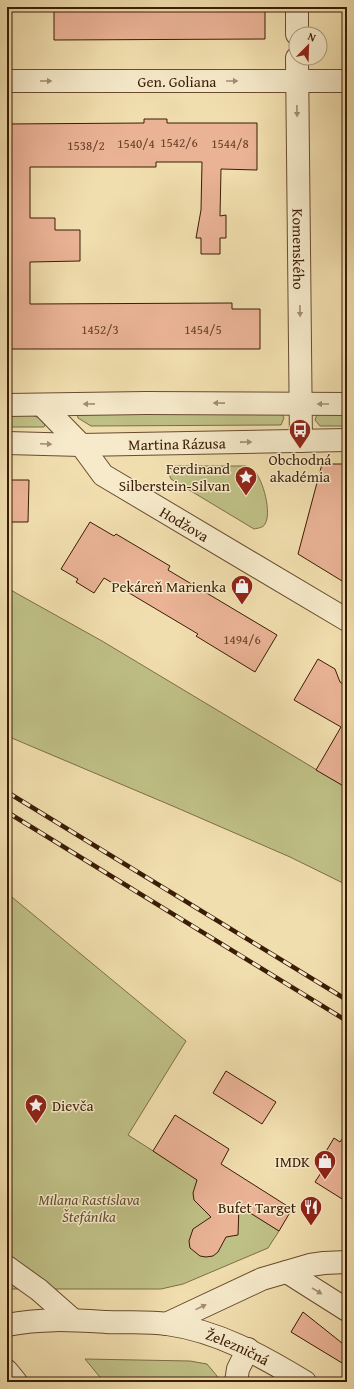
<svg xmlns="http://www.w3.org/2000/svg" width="354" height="1389" viewBox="0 0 354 1389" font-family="'Gentium Book Plus',serif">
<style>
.green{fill:#bfc086;stroke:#7d6e46}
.building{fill:#eab396;stroke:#3b1c05}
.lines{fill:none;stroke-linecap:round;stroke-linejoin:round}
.minor-casing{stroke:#684c2f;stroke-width:24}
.minor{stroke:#f6eaca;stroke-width:22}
.rail-casing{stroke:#3b1c05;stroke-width:4.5}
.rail{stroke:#f6eaca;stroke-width:3;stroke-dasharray:9;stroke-linecap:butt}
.oneway{fill:#a28d71}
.labels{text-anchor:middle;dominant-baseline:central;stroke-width:3;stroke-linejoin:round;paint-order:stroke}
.number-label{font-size:13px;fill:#674229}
.street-label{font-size:15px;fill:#3b1c05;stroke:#f6eaca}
.poi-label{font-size:15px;fill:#3b1c05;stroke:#f6eaca;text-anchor:end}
.park-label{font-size:15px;font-style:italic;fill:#634d2c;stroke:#f6eaca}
</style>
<rect width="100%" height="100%" fill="#f1deae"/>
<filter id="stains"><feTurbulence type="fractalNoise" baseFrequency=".005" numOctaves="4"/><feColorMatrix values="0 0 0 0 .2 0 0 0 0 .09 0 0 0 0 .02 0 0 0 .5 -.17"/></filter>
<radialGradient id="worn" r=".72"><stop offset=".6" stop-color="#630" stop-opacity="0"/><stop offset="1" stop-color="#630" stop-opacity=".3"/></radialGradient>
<path class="green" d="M 281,412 L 284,418 L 281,425 L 278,425 L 91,426 L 78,418 L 77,414 Z
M 347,412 L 347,426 L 320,426 L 315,420 L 317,414 Z
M 7,413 C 17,413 41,413 45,425 L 44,427 L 7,427 Z
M 175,466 L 246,466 C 248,468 252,469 254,471 C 263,479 272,513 265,524 C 263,528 258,528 254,529 L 171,479 L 169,474 L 170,469 Z
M 7,588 L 102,641 L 347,788 L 347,885 L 290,857 L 175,807 L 7,736 Z
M 7,893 L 186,1041 L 128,1135 L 279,1231 L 268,1248 L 183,1284 L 161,1289 L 7,1289 Z
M 85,1359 L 190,1361 L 207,1364 L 222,1382 L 104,1382 Z"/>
<path class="building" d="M 54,7 L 265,7 L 265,39 L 54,40 Z
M 144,119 L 167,119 L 167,123 L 257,123 L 257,170 L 221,169 L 220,216 L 226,215 L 226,238 L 220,238 L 220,254 L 201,254 L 201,238 L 196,238 L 201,210 L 202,162 L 156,162 L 156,167 L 30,167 L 30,218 L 55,218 L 55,230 L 80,230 L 80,261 L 30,262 L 30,304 L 232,303 L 232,309 L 260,309 L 260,349 L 7,349 L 7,124 L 144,123 Z
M 322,464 L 347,464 L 347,584 L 298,554 Z
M 7,480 L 29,480 L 28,522 L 7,522 Z
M 90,522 L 114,536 L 116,534 L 170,566 L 168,570 L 277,635 L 255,672 L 196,636 L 198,634 L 104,578 L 94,593 L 76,582 L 78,579 L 61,569 Z
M 318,659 L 335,669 L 340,682 L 347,687 L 347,788 L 316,770 L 341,727 L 294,700 Z
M 226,1071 L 276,1102 L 262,1124 L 213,1093 Z
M 175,1115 L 229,1149 L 221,1164 L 292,1209 L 279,1231 L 239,1206 L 238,1235 L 226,1237 L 218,1252 L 213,1256 L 206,1257 L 200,1256 L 190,1248 L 189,1241 L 193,1229 L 211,1217 L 194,1200 L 193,1193 L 197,1180 L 153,1151 Z
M 347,1132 L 347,1202 L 315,1182 L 328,1162 L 322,1158 L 334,1138 L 340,1142 Z
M 303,1312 L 347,1347 L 347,1366 L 291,1332 Z"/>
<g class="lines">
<g class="minor-casing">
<g id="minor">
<path d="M 297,7 L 297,34"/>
<path id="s1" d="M 297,58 L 301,441"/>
<path id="s2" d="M 7,81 L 347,81"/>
<path d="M 7,405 L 146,403 L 347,404"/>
<path id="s3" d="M 42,405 L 81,445 L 103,475 L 347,620"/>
<path id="s4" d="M 7,443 L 81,445 L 347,440"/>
<path d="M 7,1267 L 39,1290 L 72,1319"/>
<path d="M 287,1272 L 347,1310"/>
<path d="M 166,1324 L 262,1279 L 310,1265 L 324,1263 L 347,1262"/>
<path id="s5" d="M 7,1325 C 41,1318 72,1320 106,1322 C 126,1323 147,1321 167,1324 C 218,1331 262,1356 305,1382"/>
<path d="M 7,1371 L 16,1382"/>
<path d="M 236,1382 L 238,1369 L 248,1349"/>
</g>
</g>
<use href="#minor" class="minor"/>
<g class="rail-casing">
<path id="rail" d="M 7,792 L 347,1000
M 7,812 L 347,1021"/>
</g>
<use href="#rail" class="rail"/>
</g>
<defs><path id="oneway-solid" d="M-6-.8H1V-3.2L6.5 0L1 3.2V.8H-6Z"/></defs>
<g class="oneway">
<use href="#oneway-solid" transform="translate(46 81)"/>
<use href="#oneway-solid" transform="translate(232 81)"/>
<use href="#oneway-solid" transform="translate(297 111) rotate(89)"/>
<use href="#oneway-solid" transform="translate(300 311) rotate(89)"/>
<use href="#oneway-solid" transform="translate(219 403) rotate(-179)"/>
<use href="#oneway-solid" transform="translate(89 404) rotate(179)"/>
<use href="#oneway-solid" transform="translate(323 404) rotate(-180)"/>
<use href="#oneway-solid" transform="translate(246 442) rotate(-1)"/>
<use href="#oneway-solid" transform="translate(46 444) rotate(2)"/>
<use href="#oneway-solid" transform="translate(317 1291) rotate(32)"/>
<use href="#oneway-solid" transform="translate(201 1307) rotate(-26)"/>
</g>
<defs>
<g id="bus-pin" transform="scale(1.15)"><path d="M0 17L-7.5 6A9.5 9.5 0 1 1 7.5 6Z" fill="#8f2418" stroke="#f6eaca"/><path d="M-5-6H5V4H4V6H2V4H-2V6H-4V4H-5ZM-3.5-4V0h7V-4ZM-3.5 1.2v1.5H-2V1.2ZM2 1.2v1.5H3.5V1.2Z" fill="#fff"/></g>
<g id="sight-pin" transform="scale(1.15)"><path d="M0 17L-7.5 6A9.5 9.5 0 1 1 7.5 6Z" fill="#8f2418" stroke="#f6eaca"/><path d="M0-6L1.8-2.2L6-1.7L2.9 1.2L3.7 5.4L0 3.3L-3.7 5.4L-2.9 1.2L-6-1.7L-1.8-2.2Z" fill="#fff"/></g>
<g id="shop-pin" transform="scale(1.15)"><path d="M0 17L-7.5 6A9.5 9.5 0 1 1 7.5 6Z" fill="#8f2418" stroke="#f6eaca"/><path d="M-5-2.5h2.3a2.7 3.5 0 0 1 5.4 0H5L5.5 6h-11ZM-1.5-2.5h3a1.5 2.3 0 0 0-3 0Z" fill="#fff"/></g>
<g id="restaurant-pin" transform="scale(1.15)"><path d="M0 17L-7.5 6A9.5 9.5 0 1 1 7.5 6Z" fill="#8f2418" stroke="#f6eaca"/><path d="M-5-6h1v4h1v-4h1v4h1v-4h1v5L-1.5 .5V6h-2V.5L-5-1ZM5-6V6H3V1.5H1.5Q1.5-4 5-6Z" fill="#fff"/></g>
</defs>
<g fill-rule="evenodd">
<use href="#bus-pin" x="300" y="430"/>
<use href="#sight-pin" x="246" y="477"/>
<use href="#shop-pin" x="242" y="586"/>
<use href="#sight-pin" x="36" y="1105"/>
<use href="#shop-pin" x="325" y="1161"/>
<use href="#restaurant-pin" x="311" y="1207"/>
</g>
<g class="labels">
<g class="number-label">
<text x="179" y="142">1542/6</text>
<text x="136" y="143">1540/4</text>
<text x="230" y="143">1544/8</text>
<text x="86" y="145">1538/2</text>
<text x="100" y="329">1452/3</text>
<text x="203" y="329">1454/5</text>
<text x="242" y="639">1494/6</text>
</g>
<g class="street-label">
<text stroke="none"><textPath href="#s2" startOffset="170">Gen. Goliana</textPath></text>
<text stroke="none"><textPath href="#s1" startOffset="191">Komenského</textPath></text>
<text stroke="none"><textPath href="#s4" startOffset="170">Martina Rázusa</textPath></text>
<text stroke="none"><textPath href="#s3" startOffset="188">Hodžova</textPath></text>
<text stroke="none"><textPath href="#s5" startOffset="235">Železničná</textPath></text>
</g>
<g class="poi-label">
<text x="300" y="459" text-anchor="middle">Obchodná<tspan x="300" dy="17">akadémia</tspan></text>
<text x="230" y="468">Ferdinand<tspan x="230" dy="17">Silberstein-Silvan</tspan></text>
<text x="226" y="586">Pekáreň Marienka</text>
<text x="52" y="1105" text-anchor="start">Dievča</text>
<text x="310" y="1161">IMDK</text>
<text x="296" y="1207">Bufet Target</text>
</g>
<g class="park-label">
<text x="89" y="1199">Milana Rastislava<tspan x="89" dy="17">Štefánika</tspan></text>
</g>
</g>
<rect width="354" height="1389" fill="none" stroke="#f1deae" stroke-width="24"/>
<rect x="8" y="8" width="338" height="1373" fill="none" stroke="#3b1c05" stroke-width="2"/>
<rect x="12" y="12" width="330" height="1365" fill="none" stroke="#3b1c05"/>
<g transform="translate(308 46) rotate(23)"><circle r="19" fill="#f6eaca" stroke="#ab987b"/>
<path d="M0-3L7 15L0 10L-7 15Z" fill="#8f2418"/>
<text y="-6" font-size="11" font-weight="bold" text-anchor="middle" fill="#3b1c05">N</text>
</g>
<rect width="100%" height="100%" filter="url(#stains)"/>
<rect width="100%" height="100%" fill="url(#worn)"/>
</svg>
